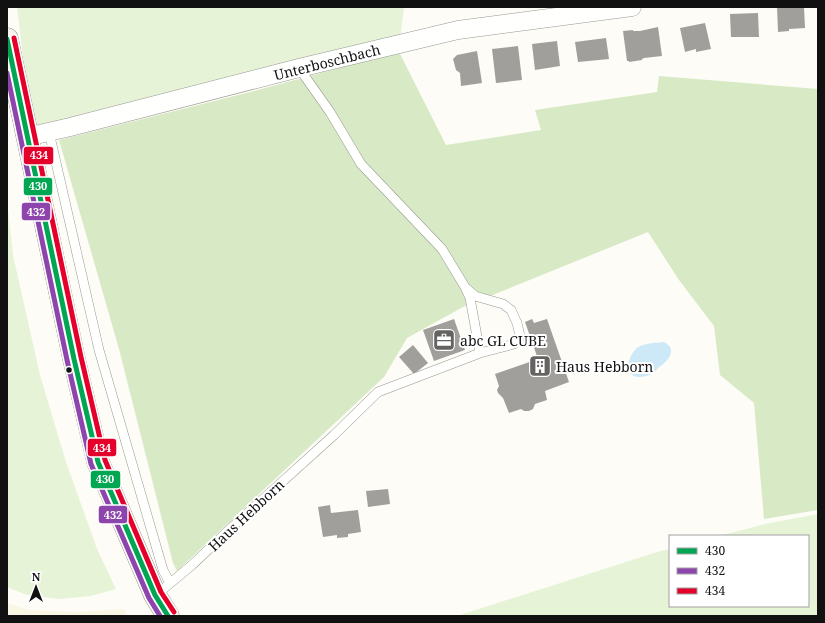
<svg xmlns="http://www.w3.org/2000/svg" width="825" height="623" viewBox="0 0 825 623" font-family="'Noto Serif',serif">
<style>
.farmland{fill:#f9f7e4}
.green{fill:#e7f3d7}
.forest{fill:#d8eac5}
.water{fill:#cde8f7}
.building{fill:#a19f9c}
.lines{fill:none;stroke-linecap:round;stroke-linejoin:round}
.service-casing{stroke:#979795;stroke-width:10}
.minor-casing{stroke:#979795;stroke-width:19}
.secondary-casing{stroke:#8e8d8b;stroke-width:23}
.service{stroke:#fffffe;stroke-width:9}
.minor{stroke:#fffffe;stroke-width:18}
.secondary{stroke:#f6f4eb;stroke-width:22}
.bus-1-casing{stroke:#fff;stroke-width:8}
.bus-2-casing{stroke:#fff;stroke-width:8}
.bus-3-casing{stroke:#fff;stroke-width:8}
.bus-1{stroke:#00a651;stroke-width:5}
.bus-2{stroke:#8e44ad;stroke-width:5}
.bus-3{stroke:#e4002b;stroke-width:5}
.bus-dot{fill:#111;stroke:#fff;stroke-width:1.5}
.labels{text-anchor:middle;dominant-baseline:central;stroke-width:4;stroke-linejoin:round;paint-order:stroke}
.street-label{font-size:14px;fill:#111;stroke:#fff}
.poi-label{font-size:14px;fill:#111;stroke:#fff;text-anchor:start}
.line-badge{stroke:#fff;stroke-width:1.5}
.badge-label{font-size:11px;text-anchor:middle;font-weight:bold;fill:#fff}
</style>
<rect width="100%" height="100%" fill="#fdfcf7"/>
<path class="farmland" d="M 7,603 L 29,610 L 78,612 L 124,609 L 128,616 L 7,616 Z"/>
<path class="green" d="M 17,7 L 404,7 L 399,48 L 32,133 Z
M 7,200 L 13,255 L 40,375 L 66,462 L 97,549 L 116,589 L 91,596 L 59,599 L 27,595 L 7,587 Z
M 818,514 L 818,616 L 457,616 L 657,552 L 670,549 L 670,606 L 808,606 L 808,536 L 719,536 L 765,524 Z"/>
<path class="forest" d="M 399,52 L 446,145 L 541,130 L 535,110 L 657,92 L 659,76 L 818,89 L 818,510 L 764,519 L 754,403 L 720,375 L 714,326 L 679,280 L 648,232 L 463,307 L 407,338 L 384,377 L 177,571 L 173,563 L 119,349 L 59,140 L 254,91 Z"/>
<path class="water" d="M 664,342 C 679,350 667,362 658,368 C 656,370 654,373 651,374 C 648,376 643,377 639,377 C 623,377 628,355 637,348 C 644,343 655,343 664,342 Z"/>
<path class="building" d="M 777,7 L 804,7 L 805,28 L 789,29 L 789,31 L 778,32 Z
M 758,13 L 759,37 L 731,37 L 730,14 Z
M 705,23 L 711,49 L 696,52 L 696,49 L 685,52 L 680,28 Z
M 658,27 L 662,56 L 644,58 L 642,59 L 642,60 L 629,62 L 629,61 L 627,61 L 623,31 L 633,30 L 633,31 L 640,31 Z
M 606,38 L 609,59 L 578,62 L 575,42 Z
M 557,41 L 560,66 L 535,70 L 532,44 Z
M 518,46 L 522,80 L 496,83 L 492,49 Z
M 477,51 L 482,83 L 461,86 L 460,73 L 456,70 L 453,59 L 457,55 Z
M 454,319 L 465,350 L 434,361 L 423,330 Z
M 532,319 L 534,323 L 547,319 L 569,382 L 545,391 L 547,400 L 535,404 L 533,409 L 529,411 L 524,411 L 521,409 L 509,413 L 503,398 L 498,393 L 497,390 L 499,386 L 495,374 L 538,359 L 525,322 Z
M 413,345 L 428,363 L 414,374 L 399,357 Z
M 388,489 L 390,504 L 368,507 L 366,491 Z
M 330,505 L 331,513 L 358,510 L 361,532 L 348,534 L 348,537 L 337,538 L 337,535 L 323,537 L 318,507 Z"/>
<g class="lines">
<g class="service-casing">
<path id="service" d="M 49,132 L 99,350 L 163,570 L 170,583
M 467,289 L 475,296 L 503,304 L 511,310 L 517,323 L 520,336 L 514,344 L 480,353
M 156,595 L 192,565 L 232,527 L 334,435 L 378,392 L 480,353 L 470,298 L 465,287 L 442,249 L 361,164 L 330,112 L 299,68"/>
</g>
<g class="minor-casing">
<path id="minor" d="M 27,137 L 70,127 L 299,68 L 458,30 L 632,7"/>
</g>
<g class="secondary-casing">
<path id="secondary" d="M 7,39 L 74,359 L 98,462 L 155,595 L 168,616"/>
</g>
<use href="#service" class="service"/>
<use href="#minor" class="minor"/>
<use href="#secondary" class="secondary"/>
<g class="bus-1-casing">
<path id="bus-1" d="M 7,39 L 74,359 L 98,462 L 155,595 L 168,616"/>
</g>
<g class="bus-2-casing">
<path id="bus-2" d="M 7,73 L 67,360 L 91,464 L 149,598 L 160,616"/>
</g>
<g class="bus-3-casing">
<path id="bus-3" d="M 14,38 L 81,357 L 105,460 L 161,592 L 174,612"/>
</g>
<use href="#bus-1" class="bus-1"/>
<use href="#bus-2" class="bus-2"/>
<use href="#bus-3" class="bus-3"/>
</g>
<defs>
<g id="office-square" transform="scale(1.15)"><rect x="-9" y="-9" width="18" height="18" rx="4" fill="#646362" stroke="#fff"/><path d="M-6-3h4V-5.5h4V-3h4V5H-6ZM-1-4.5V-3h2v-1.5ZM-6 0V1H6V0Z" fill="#fff"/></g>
<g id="building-square" transform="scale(1.15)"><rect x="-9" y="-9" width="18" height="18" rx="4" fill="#646362" stroke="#fff"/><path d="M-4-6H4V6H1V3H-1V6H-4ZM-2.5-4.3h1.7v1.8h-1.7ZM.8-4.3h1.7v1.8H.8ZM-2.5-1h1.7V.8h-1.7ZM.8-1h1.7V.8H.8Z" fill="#fff"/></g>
</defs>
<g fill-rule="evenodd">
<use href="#office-square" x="444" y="340"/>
<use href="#building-square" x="540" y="366"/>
</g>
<circle class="bus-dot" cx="69" cy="370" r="3.5"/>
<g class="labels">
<g class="street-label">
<text transform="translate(327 62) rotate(-14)">Unterboschbach</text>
<text transform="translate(246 515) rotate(-43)">Haus Hebborn</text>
</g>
<g class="poi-label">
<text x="460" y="340">abc GL CUBE</text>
<text x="556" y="366">Haus Hebborn</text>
</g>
</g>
<g class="line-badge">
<rect x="23" y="146" width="31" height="19" rx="4" fill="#e4002b"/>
<rect x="23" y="177" width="30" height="19" rx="4" fill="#00a651"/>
<rect x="21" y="202" width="30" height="19" rx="4" fill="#8e44ad"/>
<rect x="87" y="438" width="30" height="19" rx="4" fill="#e4002b"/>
<rect x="90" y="470" width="31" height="19" rx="4" fill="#00a651"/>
<rect x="98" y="505" width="30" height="19" rx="4" fill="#8e44ad"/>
</g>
<g class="badge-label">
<text x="39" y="159">434</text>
<text x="38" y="190">430</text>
<text x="36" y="216">432</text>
<text x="102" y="452">434</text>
<text x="105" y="483">430</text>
<text x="113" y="519">432</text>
</g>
<rect width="825" height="623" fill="none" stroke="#111111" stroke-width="16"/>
<rect x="669" y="535" width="140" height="72" fill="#ffffff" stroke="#a0a0a0"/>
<rect x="677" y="548" width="20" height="6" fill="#00a651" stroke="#a0a0a0"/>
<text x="705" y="555" font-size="12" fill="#111111">430</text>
<rect x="677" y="568" width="20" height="6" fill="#8e44ad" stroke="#a0a0a0"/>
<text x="705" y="575" font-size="12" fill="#111111">432</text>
<rect x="677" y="588" width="20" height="6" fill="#e4002b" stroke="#a0a0a0"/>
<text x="705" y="595" font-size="12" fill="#111111">434</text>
<g transform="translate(36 587)" stroke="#ffffff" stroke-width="3" paint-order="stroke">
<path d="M0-3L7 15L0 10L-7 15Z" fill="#111111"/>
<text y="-6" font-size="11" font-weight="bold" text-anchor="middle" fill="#111111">N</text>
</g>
</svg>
